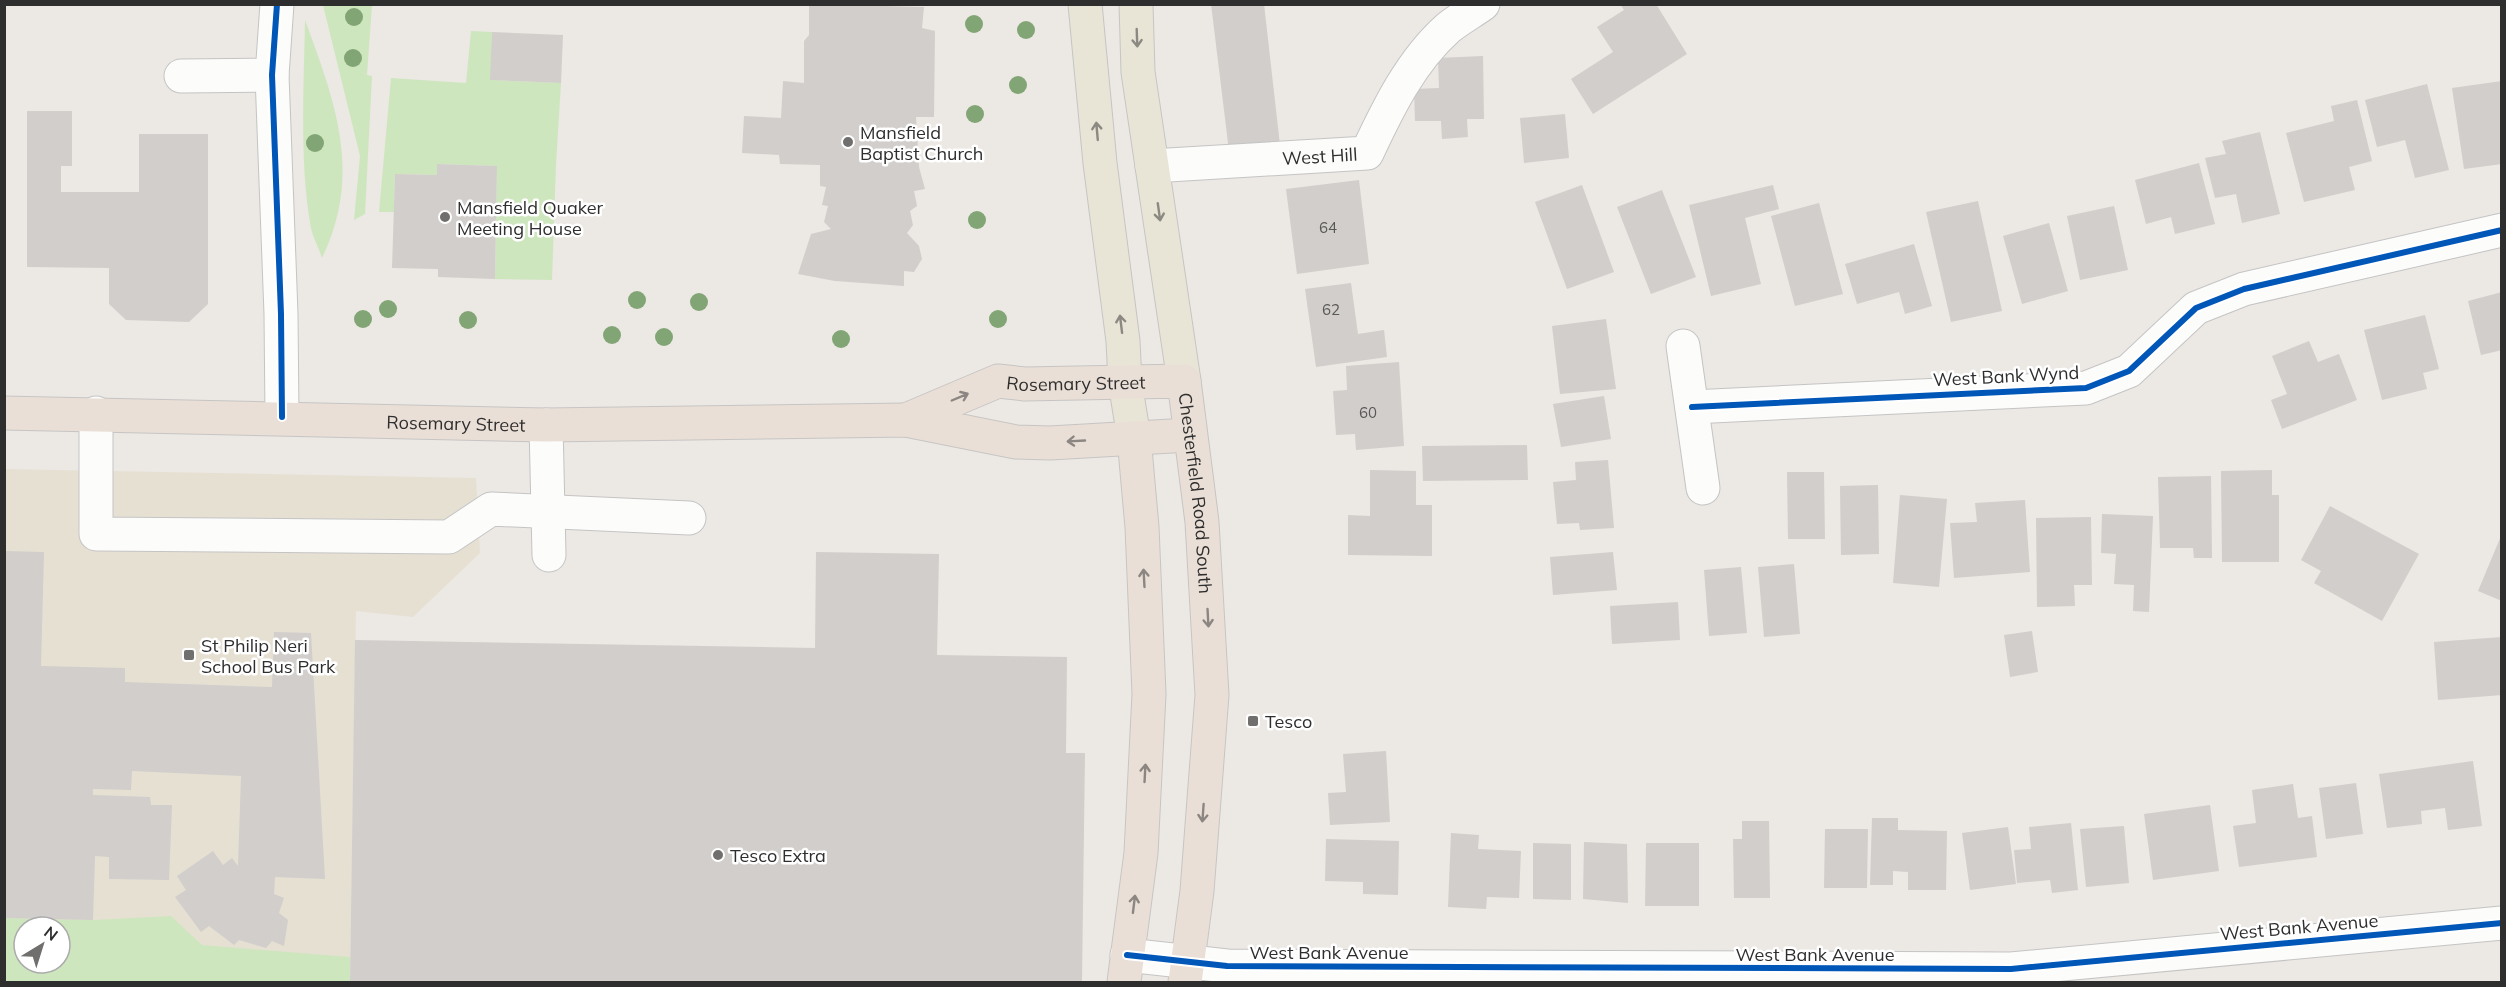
<svg xmlns="http://www.w3.org/2000/svg" width="2506" height="987" viewBox="0 0 2506 987" font-family="Mulish,sans-serif">
<style>
.education{fill:#e6e0d3;fill-rule:evenodd}
.green{fill:#cee6be;fill-rule:evenodd}
.building{fill:#d1cecb}
.lines{fill:none;stroke-linecap:round;stroke-linejoin:round}
.minor-casing{stroke:#c5c4c5;stroke-width:35}
.major-casing{stroke:#c6c5c4;stroke-width:35}
.highway-casing{stroke:#c6c5c4;stroke-width:35}
.minor{stroke:#fcfcfb;stroke-width:33}
.major{stroke:#e8e4d6;stroke-width:33}
.highway{stroke:#eadfd6;stroke-width:33}
.cycleway-casing{stroke:#fff;stroke-width:10}
.cycleway{stroke:#0057b8;stroke-width:6}
.tree{fill:#82a575}
.oneway{stroke:#8b8982}
.oneway2{stroke:#8c8682}
.poi-dot{fill:#706f6e;stroke:#fff;stroke-width:2}
.labels{text-anchor:middle;dominant-baseline:central;stroke-width:5;stroke-linejoin:round;paint-order:stroke}
.number-label{font-size:15px;fill:#585857}
.poi-label{font-size:18px;fill:#2e2e2e;stroke:#fff;text-anchor:start}
.street-label{font-size:18px;fill:#2e2e2e;stroke:#fff}
</style>
<rect width="100%" height="100%" fill="#ece8e4"/>
<path class="education" d="M 5,469 L 476,478 L 480,553 L 413,617 L 356,611 L 350,982 L 5,982 ZM 24,927 L 60,927 L 60,963 L 24,963 Z"/>
<path class="green" d="M 323,5 L 372,5 L 367,75 L 372,76 L 365,214 L 354,220 L 360,156 Z
M 305,20 C 335,102 363,173 322,258 C 319,248 313,238 311,228 C 299,164 304,84 305,20 Z
M 471,31 L 492,32 L 491,80 L 561,83 L 556,165 L 552,280 L 495,279 L 497,166 L 437,164 L 437,175 L 395,174 L 394,212 L 379,212 L 391,78 L 466,83 Z
M 171,916 L 202,945 L 350,957 L 350,982 L 5,982 L 5,918 L 93,920 ZM 24,927 L 60,927 L 60,963 L 24,963 Z"/>
<path class="building" d="M 809,4 L 924,7 L 922,28 L 935,31 L 934,117 L 916,117 L 919,167 L 925,189 L 914,191 L 917,206 L 910,211 L 913,225 L 907,233 L 919,246 L 922,259 L 914,272 L 904,271 L 904,286 L 835,281 L 798,274 L 811,234 L 831,229 L 824,222 L 828,206 L 822,205 L 826,187 L 820,186 L 820,165 L 780,164 L 779,155 L 742,153 L 744,116 L 781,118 L 783,81 L 804,83 L 804,41 L 809,35 Z
M 1211,4 L 1264,4 L 1280,145 L 1229,151 Z
M 1620,4 L 1656,4 L 1687,54 L 1593,114 L 1571,79 L 1613,52 L 1597,27 L 1624,10 Z
M 492,32 L 563,35 L 561,83 L 490,80 Z
M 1483,56 L 1484,119 L 1467,119 L 1468,137 L 1442,139 L 1441,121 L 1415,121 L 1414,89 L 1439,88 L 1438,58 Z
M 2502,81 L 2502,164 L 2464,169 L 2452,88 Z
M 2427,84 L 2449,170 L 2415,178 L 2405,140 L 2377,147 L 2365,100 Z
M 2357,100 L 2372,161 L 2349,167 L 2355,190 L 2304,202 L 2286,133 L 2334,121 L 2331,106 Z
M 27,111 L 72,111 L 72,166 L 61,166 L 61,192 L 139,192 L 139,134 L 208,134 L 208,304 L 189,322 L 126,320 L 109,304 L 109,268 L 27,267 Z
M 1565,114 L 1569,158 L 1524,163 L 1520,118 Z
M 2260,132 L 2280,214 L 2242,223 L 2236,194 L 2215,198 L 2205,158 L 2226,154 L 2222,141 Z
M 2199,163 L 2215,224 L 2175,234 L 2171,217 L 2146,224 L 2135,180 Z
M 437,164 L 497,166 L 495,279 L 438,277 L 438,269 L 392,268 L 395,174 L 437,175 Z
M 1359,180 L 1369,264 L 1297,274 L 1286,189 Z
M 1582,185 L 1614,272 L 1567,289 L 1535,202 Z
M 1773,185 L 1779,209 L 1745,218 L 1761,284 L 1711,296 L 1689,205 Z
M 1662,190 L 1696,277 L 1651,294 L 1617,207 Z
M 1978,201 L 2002,311 L 1951,322 L 1926,212 Z
M 1819,203 L 1843,294 L 1795,306 L 1771,216 Z
M 2114,206 L 2128,270 L 2080,280 L 2067,216 Z
M 2049,223 L 2068,291 L 2022,304 L 2003,236 Z
M 1914,244 L 1932,306 L 1905,314 L 1899,292 L 1857,304 L 1845,264 Z
M 1351,283 L 1358,334 L 1384,330 L 1387,357 L 1316,367 L 1305,289 Z
M 2502,292 L 2502,350 L 2481,355 L 2468,301 Z
M 2425,315 L 2439,369 L 2423,373 L 2427,389 L 2382,400 L 2364,330 Z
M 1606,319 L 1616,389 L 1560,394 L 1552,326 Z
M 2309,341 L 2318,362 L 2339,354 L 2357,400 L 2282,429 L 2271,400 L 2287,394 L 2272,356 Z
M 1399,362 L 1404,446 L 1356,450 L 1355,434 L 1336,435 L 1333,391 L 1347,390 L 1346,366 Z
M 1604,396 L 1611,439 L 1561,447 L 1553,404 Z
M 1527,445 L 1528,480 L 1423,481 L 1422,446 Z
M 1608,460 L 1614,528 L 1580,530 L 1579,523 L 1557,524 L 1553,482 L 1576,480 L 1575,462 Z
M 1370,470 L 1416,471 L 1416,505 L 1432,505 L 1432,556 L 1348,555 L 1348,515 L 1370,516 Z
M 2272,470 L 2272,495 L 2279,495 L 2279,562 L 2222,562 L 2221,471 Z
M 1787,472 L 1824,472 L 1825,539 L 1788,539 Z
M 2211,476 L 2212,558 L 2194,558 L 2193,548 L 2160,548 L 2158,477 Z
M 1878,485 L 1879,554 L 1841,555 L 1840,486 Z
M 1900,495 L 1947,499 L 1939,587 L 1893,583 Z
M 2025,500 L 2030,572 L 1954,578 L 1950,523 L 1977,522 L 1975,503 Z
M 2330,506 L 2419,554 L 2382,621 L 2314,583 L 2321,571 L 2301,560 Z
M 2102,514 L 2153,516 L 2149,612 L 2133,611 L 2134,585 L 2114,584 L 2116,554 L 2101,553 Z
M 2091,517 L 2092,585 L 2074,585 L 2075,606 L 2037,607 L 2036,518 Z
M 2501,536 L 2502,536 L 2502,601 L 2478,591 Z
M 5,551 L 44,552 L 41,666 L 125,668 L 125,682 L 272,687 L 274,632 L 311,633 L 325,879 L 275,877 L 274,894 L 284,898 L 279,913 L 288,920 L 284,946 L 272,941 L 266,948 L 239,940 L 234,945 L 209,926 L 201,932 L 175,897 L 186,890 L 177,876 L 213,851 L 223,865 L 232,858 L 238,866 L 241,776 L 132,771 L 131,790 L 93,789 L 93,795 L 150,797 L 151,805 L 172,805 L 169,880 L 109,879 L 109,857 L 95,856 L 93,920 L 4,918 Z
M 816,552 L 939,554 L 937,655 L 1067,657 L 1066,753 L 1085,753 L 1082,982 L 350,982 L 355,640 L 815,648 Z
M 1613,552 L 1617,590 L 1553,595 L 1550,557 Z
M 1794,564 L 1800,634 L 1764,637 L 1758,567 Z
M 1741,567 L 1747,633 L 1709,636 L 1704,570 Z
M 1678,602 L 1680,640 L 1612,644 L 1610,606 Z
M 2032,631 L 2038,672 L 2010,677 L 2004,635 Z
M 2502,637 L 2502,695 L 2438,700 L 2434,642 Z
M 1386,751 L 1390,822 L 1330,825 L 1328,793 L 1346,792 L 1343,754 Z
M 2473,761 L 2482,826 L 2448,830 L 2445,808 L 2421,811 L 2422,824 L 2387,828 L 2379,774 Z
M 2356,783 L 2363,834 L 2326,839 L 2319,788 Z
M 2293,784 L 2298,818 L 2312,816 L 2317,857 L 2239,867 L 2233,826 L 2256,823 L 2252,790 Z
M 2210,805 L 2219,871 L 2153,880 L 2144,814 Z
M 1872,818 L 1898,818 L 1898,830 L 1947,831 L 1946,890 L 1908,890 L 1908,872 L 1893,871 L 1893,885 L 1870,885 Z
M 1742,821 L 1769,821 L 1770,898 L 1734,898 L 1733,839 L 1742,839 Z
M 2071,823 L 2078,890 L 2052,893 L 2050,880 L 2017,883 L 2014,850 L 2031,849 L 2029,827 Z
M 2124,826 L 2129,883 L 2086,887 L 2080,829 Z
M 2008,827 L 2016,884 L 1970,890 L 1962,833 Z
M 1825,829 L 1868,829 L 1867,888 L 1824,888 Z
M 1451,833 L 1479,835 L 1478,849 L 1521,851 L 1519,898 L 1487,897 L 1486,909 L 1448,907 Z
M 1326,839 L 1399,841 L 1398,895 L 1363,894 L 1363,882 L 1325,881 Z
M 1584,842 L 1627,844 L 1628,903 L 1583,899 Z
M 1533,843 L 1571,844 L 1571,900 L 1533,899 Z
M 1646,843 L 1699,843 L 1699,906 L 1645,906 Z"/>
<g class="lines">
<g class="minor-casing">
<g id="minor">
<path d="M 277,4 L 272,75 L 281,314 L 282,417"/>
<path d="M 181,76 L 272,75"/>
<path id="s1" d="M 1152,166 L 1367,153 C 1388,108 1411,61 1448,28 C 1459,19 1472,12 1483,4"/>
<path d="M 1683,346 L 1703,488"/>
<path d="M 1692,407 L 2086,388 L 2129,371 L 2196,308 L 2244,289 L 2502,230"/>
<path d="M 96,413 L 96,534 L 449,537 L 491,509 L 689,518"/>
<path d="M 546,425 L 549,555"/>
<path d="M 1127,955 L 1227,966 L 2011,969 L 2502,923"/>
</g>
</g>
<g class="major-casing">
<path id="major" d="M 1085,4 L 1100,163 L 1123,341 L 1125,382 L 1134,438
M 1136,4 L 1138,72 L 1184,381"/>
</g>
<g class="highway-casing">
<g id="highway">
<path id="s2" d="M 4,413 L 546,425 L 906,420 L 1016,442 L 1050,443 L 1189,435"/>
<path id="s3" d="M 906,420 L 998,381 L 1025,384 L 1184,381 L 1202,522 L 1212,695 L 1197,891 L 1185,982"/>
<path d="M 1124,982 L 1141,853 L 1149,694 L 1142,527 L 1134,438"/>
</g>
</g>
<use href="#minor" class="minor"/>
<use href="#major" class="major"/>
<use href="#highway" class="highway"/>
<g class="cycleway-casing">
<path id="cycleway" d="M 277,4 L 272,75 L 281,314 L 282,417
M 1692,407 L 2086,388 L 2129,371 L 2196,308 L 2244,289 L 2502,230
M 1127,955 L 1227,966 L 2011,969 L 2502,923"/>
</g>
<use href="#cycleway" class="cycleway"/>
</g>
<g class="tree">
<circle cx="354" cy="17" r="9"/>
<circle cx="974" cy="24" r="9"/>
<circle cx="1026" cy="30" r="9"/>
<circle cx="353" cy="58" r="9"/>
<circle cx="1018" cy="85" r="9"/>
<circle cx="975" cy="114" r="9"/>
<circle cx="315" cy="143" r="9"/>
<circle cx="977" cy="220" r="9"/>
<circle cx="637" cy="300" r="9"/>
<circle cx="699" cy="302" r="9"/>
<circle cx="388" cy="309" r="9"/>
<circle cx="363" cy="319" r="9"/>
<circle cx="998" cy="319" r="9"/>
<circle cx="468" cy="320" r="9"/>
<circle cx="612" cy="335" r="9"/>
<circle cx="664" cy="337" r="9"/>
<circle cx="841" cy="339" r="9"/>
</g>
<defs><path id="oneway-shaft" d="M-6 0H5M1.5-3L5.5 0L1.5 3" fill="none" stroke-width="1.6" stroke-linecap="round" stroke-linejoin="round" transform="scale(1.5)"/></defs>
<g class="oneway">
<use href="#oneway-shaft" transform="translate(1137 38) rotate(88)"/>
<use href="#oneway-shaft" transform="translate(1097 131) rotate(-95)"/>
<use href="#oneway-shaft" transform="translate(1159 212) rotate(82)"/>
<use href="#oneway-shaft" transform="translate(1121 324) rotate(-97)"/>
</g>
<g class="oneway2">
<use href="#oneway-shaft" transform="translate(960 397) rotate(-23)"/>
<use href="#oneway-shaft" transform="translate(1076 441) rotate(177)"/>
<use href="#oneway-shaft" transform="translate(1144 578) rotate(-93)"/>
<use href="#oneway-shaft" transform="translate(1208 618) rotate(87)"/>
<use href="#oneway-shaft" transform="translate(1145 773) rotate(-87)"/>
<use href="#oneway-shaft" transform="translate(1203 813) rotate(94)"/>
<use href="#oneway-shaft" transform="translate(1134 904) rotate(-83)"/>
</g>
<g class="poi-dot">
<circle cx="848" cy="142" r="6"/>
<circle cx="445" cy="217" r="6"/>
<rect x="183" y="649" width="12" height="12" rx="3"/>
<rect x="1247" y="715" width="12" height="12" rx="3"/>
<circle cx="718" cy="855" r="6"/>
</g>
<g class="labels">
<g class="number-label">
<text x="1328" y="227">64</text>
<text x="1331" y="309">62</text>
<text x="1368" y="412">60</text>
</g>
<g class="poi-label">
<text x="860" y="132">Mansfield<tspan x="860" dy="21">Baptist Church</tspan></text>
<text x="457" y="207">Mansfield Quaker<tspan x="457" dy="21">Meeting House</tspan></text>
<text x="201" y="645">St Philip Neri<tspan x="201" dy="21">School Bus Park</tspan></text>
<text x="1265" y="721">Tesco</text>
<text x="730" y="855">Tesco Extra</text>
</g>
<g class="street-label">
<text stroke="none"><textPath href="#s1" startOffset="168">West Hill</textPath></text>
<text transform="translate(2006 376) rotate(-3)">West Bank Wynd</text>
<text stroke="none"><textPath href="#s3" startOffset="178">Rosemary Street</textPath></text>
<text stroke="none"><textPath href="#s2" startOffset="452">Rosemary Street</textPath></text>
<text stroke="none"><textPath href="#s3" startOffset="399">Chesterfield Road South</textPath></text>
<text transform="translate(2299 927) rotate(-5)">West Bank Avenue</text>
<text x="1329" y="952">West Bank Avenue</text>
<text x="1815" y="954">West Bank Avenue</text>
</g>
</g>
<rect width="2506" height="987" fill="none" stroke="#2e2e2e" stroke-width="12"/>
<g transform="translate(42 945) rotate(38)"><circle r="28" fill="#ffffff" stroke="#ababab" stroke-width="1.5"/>
<path d="M0-4.5L10 22L0 15L-10 22Z" fill="#706f6e"/>
<text y="-9" font-size="16" font-weight="bold" text-anchor="middle" fill="#2e2e2e">N</text>
</g>
</svg>
